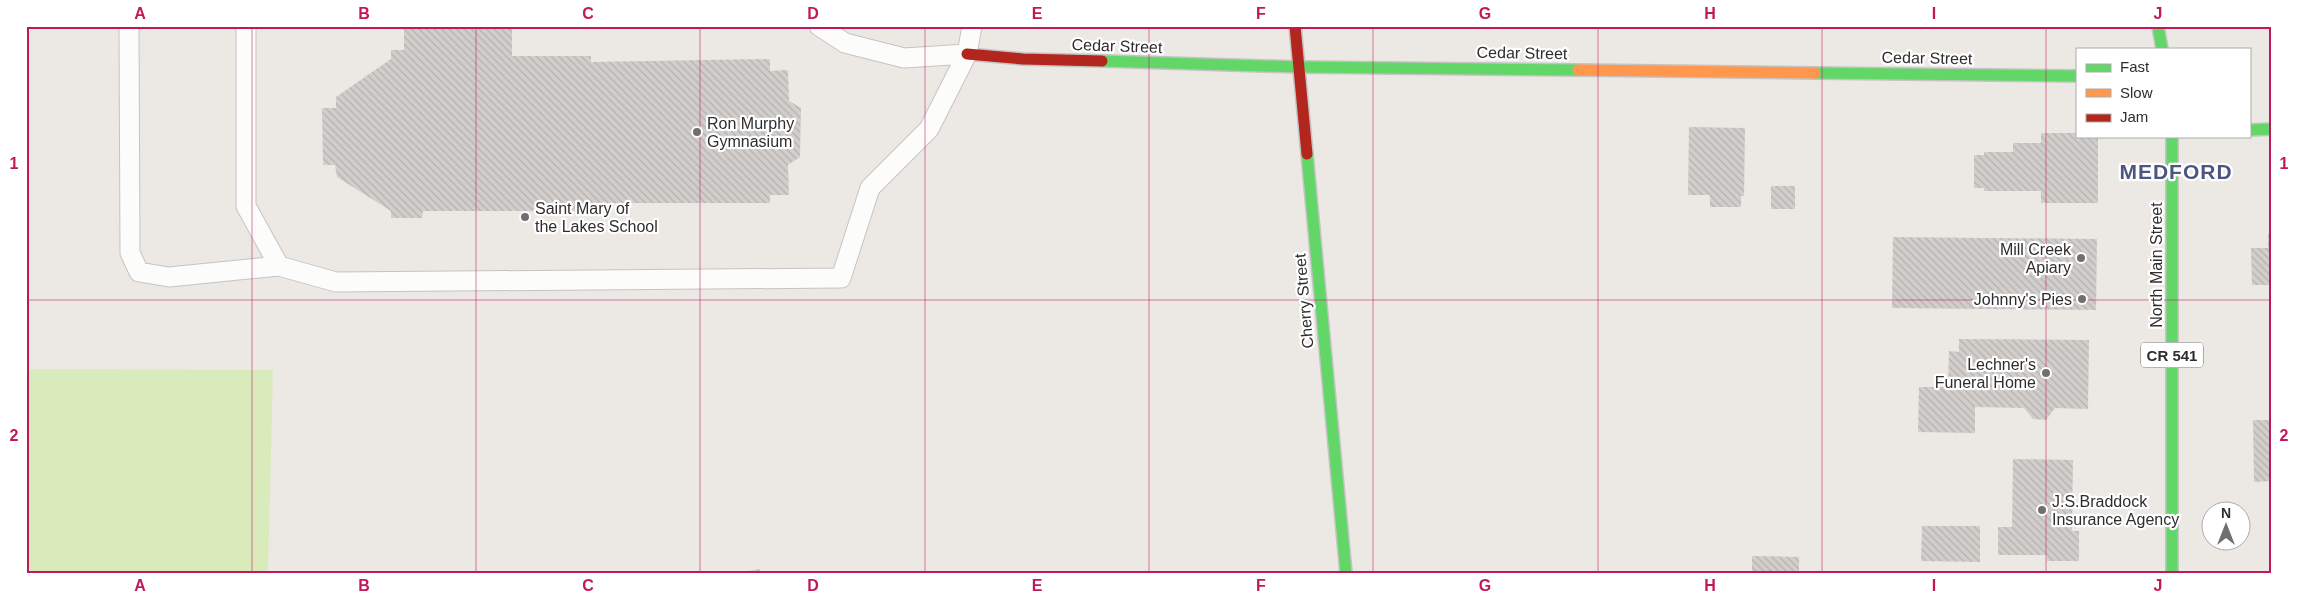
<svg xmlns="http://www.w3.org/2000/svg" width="2298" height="599" viewBox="0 0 2298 599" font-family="Arial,sans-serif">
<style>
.pitch{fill:#d9eabb}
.building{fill:url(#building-back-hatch)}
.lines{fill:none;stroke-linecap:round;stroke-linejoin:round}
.lane-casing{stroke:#c5c4c5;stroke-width:21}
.fast-casing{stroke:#c5c4c5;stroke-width:14}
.slow-casing{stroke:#c5c4c5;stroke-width:14}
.jam-casing{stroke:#c5c4c5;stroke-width:14}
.lane{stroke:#fcfcfb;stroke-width:19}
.fast{stroke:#63d668;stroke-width:11}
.slow{stroke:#ff974d;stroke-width:11}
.jam{stroke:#b3261e;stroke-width:11}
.grid{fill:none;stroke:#c2185b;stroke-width:1;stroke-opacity:0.55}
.poi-dot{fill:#706f6e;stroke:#fff;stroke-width:2}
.labels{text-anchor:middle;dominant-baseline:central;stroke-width:4.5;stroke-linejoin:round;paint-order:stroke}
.shield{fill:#fff;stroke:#6d6d6d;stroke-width:1}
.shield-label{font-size:15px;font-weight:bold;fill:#2e2e2e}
.street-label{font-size:16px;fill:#2e2e2e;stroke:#fff}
.poi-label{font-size:16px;fill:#2e2e2e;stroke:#fff;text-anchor:start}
.district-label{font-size:21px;font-weight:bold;letter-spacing:1px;fill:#4d5680;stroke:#fff}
.neatline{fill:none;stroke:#c2185b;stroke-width:2}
.grid-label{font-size:16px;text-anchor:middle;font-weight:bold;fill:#c2185b}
</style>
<defs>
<pattern id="building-back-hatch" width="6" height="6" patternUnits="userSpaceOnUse" patternTransform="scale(1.25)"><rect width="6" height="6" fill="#d1cecb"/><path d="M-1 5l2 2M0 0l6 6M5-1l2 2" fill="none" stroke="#b4b1af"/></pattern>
</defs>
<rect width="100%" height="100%" fill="#ece8e4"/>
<path class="pitch" d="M 26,369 L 273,370 L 268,573 L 26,573 Z"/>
<path class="building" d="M 404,26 L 512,26 L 512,56 L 591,56 L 591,62 L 770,59 L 770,71 L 788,70 L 789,101 L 801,108 L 800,157 L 788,165 L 789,195 L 770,195 L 770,203 L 594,203 L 592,211 L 423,211 L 422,218 L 391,218 L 391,211 L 337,177 L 335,165 L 323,165 L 322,108 L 336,108 L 336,97 L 391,59 L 391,50 L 404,50 Z
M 1689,127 L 1745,128 L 1744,196 L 1741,196 L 1741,207 L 1710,207 L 1710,195 L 1688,195 Z
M 2041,133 L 2077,133 L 2077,136 L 2098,136 L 2098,203 L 2041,203 L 2041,191 L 1984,191 L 1984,188 L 1974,188 L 1974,155 L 1984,155 L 1984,152 L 2013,152 L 2013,143 L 2041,143 Z
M 1771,186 L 1795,186 L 1795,209 L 1771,209 Z
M 2268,234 L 2272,234 L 2272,306 L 2269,306 L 2269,285 L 2252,285 L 2251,248 L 2268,248 Z
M 1893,237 L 2097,239 L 2096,310 L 1892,308 Z
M 1959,339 L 2089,340 L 2088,409 L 2055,408 L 2046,420 L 2033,419 L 2024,408 L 1975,407 L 1975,433 L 1918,432 L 1919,387 L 1948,387 L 1949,351 L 1959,352 Z
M 2253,420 L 2272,420 L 2272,481 L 2254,482 Z
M 2013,459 L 2073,460 L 2072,531 L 2079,531 L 2079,561 L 2047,561 L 2047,555 L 1998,555 L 1998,527 L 2012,527 Z
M 1922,526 L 1980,526 L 1980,562 L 1921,561 Z
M 1752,556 L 1799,557 L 1799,573 L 1752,573 Z
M 760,569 L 760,573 L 744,573 L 744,572 Z"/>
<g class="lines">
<g class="lane-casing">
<path id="lane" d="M 129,26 L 130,253 L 139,272 L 169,277 L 279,266
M 246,26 L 246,206 L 279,266 L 336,282 L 841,278 L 870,188 L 929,129 L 967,54 L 972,26
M 819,26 L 845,43 L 904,58 L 967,54"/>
</g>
<g class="fast-casing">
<path id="fast" d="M 2158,26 L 2162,49
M 1102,61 L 1299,67 L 1578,70
M 1815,73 L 2077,76
M 2249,130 L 2272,129
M 2172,136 L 2172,573
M 1307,154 L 1346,573"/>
</g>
<g class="slow-casing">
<path id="slow" d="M 1578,70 L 1815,73"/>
</g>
<g class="jam-casing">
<path id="jam" d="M 1295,26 L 1307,154
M 967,54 L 1023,59 L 1102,61"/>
</g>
<use href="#lane" class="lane"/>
<use href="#fast" class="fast"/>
<use href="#slow" class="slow"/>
<use href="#jam" class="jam"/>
</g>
<path class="grid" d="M 252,26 L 252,573M 476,26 L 476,573M 700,26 L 700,573M 925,26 L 925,573M 1149,26 L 1149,573M 1373,26 L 1373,573M 1598,26 L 1598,573M 1822,26 L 1822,573M 2046,26 L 2046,573M 26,300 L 2272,300"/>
<g class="poi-dot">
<circle cx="697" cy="132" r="5"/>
<circle cx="525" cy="217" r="5"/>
<circle cx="2081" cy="258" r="5"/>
<circle cx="2082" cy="299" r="5"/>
<circle cx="2046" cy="373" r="5"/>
<circle cx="2042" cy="510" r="5"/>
</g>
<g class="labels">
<rect class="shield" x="2141" y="342.5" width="62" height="25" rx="4"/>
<g class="shield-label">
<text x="2172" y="355">CR 541</text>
</g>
<g class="street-label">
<text transform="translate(1117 46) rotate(2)">Cedar Street</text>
<text transform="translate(1522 53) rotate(1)">Cedar Street</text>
<text transform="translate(1927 58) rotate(1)">Cedar Street</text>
<text transform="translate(2156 265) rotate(-90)">North Main Street</text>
<text transform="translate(1304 301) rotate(-95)">Cherry Street</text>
</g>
<g class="poi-label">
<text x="707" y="123">Ron Murphy<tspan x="707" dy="18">Gymnasium</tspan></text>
<text x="535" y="208">Saint Mary of<tspan x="535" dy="18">the Lakes School</tspan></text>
<text x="2071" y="249" text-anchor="end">Mill Creek<tspan x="2071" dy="18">Apiary</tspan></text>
<text x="2072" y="299" text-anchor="end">Johnny's Pies</text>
<text x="2036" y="364" text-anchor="end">Lechner's<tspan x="2036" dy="18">Funeral Home</tspan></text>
<text x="2052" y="501">J.S.Braddock<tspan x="2052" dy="18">Insurance Agency</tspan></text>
</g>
<g class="district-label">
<text x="2176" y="171">MEDFORD</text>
</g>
</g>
<rect width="2298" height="599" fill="none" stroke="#ffffff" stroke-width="55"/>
<rect x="2076" y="48" width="175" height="90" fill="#ffffff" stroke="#ababab"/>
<rect x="2086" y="64" width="25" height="8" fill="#63d668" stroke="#ababab"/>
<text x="2120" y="72" font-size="15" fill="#2e2e2e">Fast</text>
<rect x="2086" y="89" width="25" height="8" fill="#ff974d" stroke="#ababab"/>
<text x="2120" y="98" font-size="15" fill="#2e2e2e">Slow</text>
<rect x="2086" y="114" width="25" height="8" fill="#b3261e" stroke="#ababab"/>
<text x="2120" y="122" font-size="15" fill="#2e2e2e">Jam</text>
<g transform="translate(2226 526)"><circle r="24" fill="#ffffff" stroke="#ababab"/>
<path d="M0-4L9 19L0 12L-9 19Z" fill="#706f6e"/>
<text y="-8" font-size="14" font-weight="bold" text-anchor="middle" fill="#2e2e2e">N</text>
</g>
<rect x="28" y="28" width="2242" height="544" class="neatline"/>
<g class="grid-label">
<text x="140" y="19">A</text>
<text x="364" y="19">B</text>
<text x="588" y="19">C</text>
<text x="813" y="19">D</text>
<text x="1037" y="19">E</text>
<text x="1261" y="19">F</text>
<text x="1485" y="19">G</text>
<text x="1710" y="19">H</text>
<text x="1934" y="19">I</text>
<text x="2158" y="19">J</text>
<text x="14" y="169">1</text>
<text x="2284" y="169">1</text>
<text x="14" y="441">2</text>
<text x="2284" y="441">2</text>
<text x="140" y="591">A</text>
<text x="364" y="591">B</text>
<text x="588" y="591">C</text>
<text x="813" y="591">D</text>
<text x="1037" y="591">E</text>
<text x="1261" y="591">F</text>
<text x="1485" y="591">G</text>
<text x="1710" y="591">H</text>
<text x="1934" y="591">I</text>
<text x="2158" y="591">J</text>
</g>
</svg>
